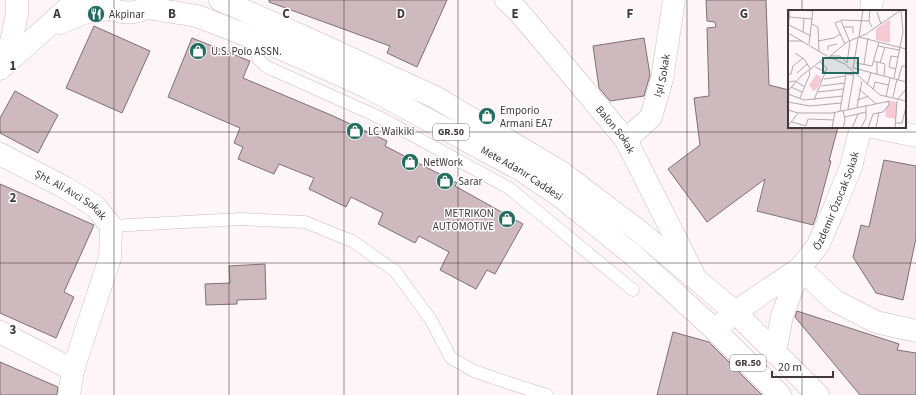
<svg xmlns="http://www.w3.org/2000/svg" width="916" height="395" viewBox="0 0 916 395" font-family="'Source Sans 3',sans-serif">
	<rect width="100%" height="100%" fill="#fef5f8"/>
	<path fill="#ceb9be" stroke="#816f73" d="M269,0H447L417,67L387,53L390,46L269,2Z
		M706,0H766L769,85L789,90V127H838L829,161H831L816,217L813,225L757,211L765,179L707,222L668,169L700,145L694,98L709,96L707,28L716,27L715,22L707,21Z
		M94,26L150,51L122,113L66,88Z
		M192,38L250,61L243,78L331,115L387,141L385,146L457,183L455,186L523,224L495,274L487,270L476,289L440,270L449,252L419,236L415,243L378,224L383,213L351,197L346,207L309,189L314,178L279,164L274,174L238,159L243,147L234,143L240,128L168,97Z
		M644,38L650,75L644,96L610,101L599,88L593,46Z
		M15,91L58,115L38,153L0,133V118Z
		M884,160L916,166V238L903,300L876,293L853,257L861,225L869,227Z
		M0,184L94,225L64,292L74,297L56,338L0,313Z
		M265,264L266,299L237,300V304L206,305L205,284L230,283L229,266Z
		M797,311L899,344L897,350L916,353V395H860L795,317Z
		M673,332L709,342L762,395H657Z
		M0,362L58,387L57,395H0Z"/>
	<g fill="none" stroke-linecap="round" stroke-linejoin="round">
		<defs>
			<path id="service" d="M251,37L259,60L267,67L381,118L509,188L633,290
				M111,226L240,219L305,222L352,241L395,271L431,320L451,358L474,371L515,385L547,395"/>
			<g id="minor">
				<path id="s1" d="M506,0L518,11L556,56L626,140L696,279"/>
				<path d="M871,11L872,0"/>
				<path d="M873,127L916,136"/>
				<path id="s2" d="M626,140L651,117L662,79L674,0"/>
				<path id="s3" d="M0,154L64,187L95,206L111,226L110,258L73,370L69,395"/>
				<path d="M800,268L835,301L876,322L916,331"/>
				<path d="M715,330L735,312L800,268"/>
				<path d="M0,332L73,370"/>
				<path id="s4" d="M775,353L782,316L800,268L818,245L833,211L851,167L861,127"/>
			</g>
			<path id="tertiary" d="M60,23L86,12L110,9
				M0,69L77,0"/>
			<g id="primary">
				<path d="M99,0C111,13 131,16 146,8C150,6 153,3 156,0"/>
				<path d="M220,0L300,35L435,97L561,172L639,231L735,312L818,395"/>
				<path id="s5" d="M147,8L197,16L284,50L369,88L521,170L561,197L632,254L715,330L780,395"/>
				<path d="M0,64L11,42L17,14V0"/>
			</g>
		</defs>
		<use href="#service" stroke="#d0bbc1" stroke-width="13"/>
		<use href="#minor" stroke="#d0bbc1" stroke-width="23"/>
		<use href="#tertiary" stroke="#d0bbc1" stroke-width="23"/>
		<use href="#primary" stroke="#d0bbc1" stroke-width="23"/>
		<use href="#service" stroke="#fff" stroke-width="12"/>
		<use href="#minor" stroke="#fff" stroke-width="22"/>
		<use href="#tertiary" stroke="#fff" stroke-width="22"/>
		<use href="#primary" stroke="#fff" stroke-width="22"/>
	</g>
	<path fill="none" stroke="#41383a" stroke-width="1" stroke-opacity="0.55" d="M114,0V395M229,0V395M344,0V395M458,0V395M572,0V395M687,0V395M802,0V11M802,127V395M0,132H916M0,263H916"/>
	<defs>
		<symbol id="restaurant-disc" viewBox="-11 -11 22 22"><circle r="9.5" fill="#246b60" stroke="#fff"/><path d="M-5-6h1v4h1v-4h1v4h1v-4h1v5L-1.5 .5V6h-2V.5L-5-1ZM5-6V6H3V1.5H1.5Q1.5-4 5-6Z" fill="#fff"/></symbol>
		<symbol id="shop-disc" viewBox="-11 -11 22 22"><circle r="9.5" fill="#246b60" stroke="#fff"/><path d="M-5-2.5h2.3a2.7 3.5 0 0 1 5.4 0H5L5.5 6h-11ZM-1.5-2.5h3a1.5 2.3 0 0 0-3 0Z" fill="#fff"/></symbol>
	</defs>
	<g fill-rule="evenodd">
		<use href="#restaurant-disc" x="86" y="4" width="20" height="20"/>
		<use href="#shop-disc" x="188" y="41" width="20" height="20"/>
		<use href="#shop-disc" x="477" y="106" width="20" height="20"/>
		<use href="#shop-disc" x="345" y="121" width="20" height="20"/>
		<use href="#shop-disc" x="400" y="152" width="20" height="20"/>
		<use href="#shop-disc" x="435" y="171" width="20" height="20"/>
		<use href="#shop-disc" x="497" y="209" width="20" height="20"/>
	</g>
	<g text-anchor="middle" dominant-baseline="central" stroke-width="3" stroke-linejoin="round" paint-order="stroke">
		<g fill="#fff" stroke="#7a7475" stroke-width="1">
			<rect x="433" y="124" width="36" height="16" rx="3"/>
			<rect x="730" y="355" width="36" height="16" rx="3"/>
		</g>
		<g font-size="10" font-weight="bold" fill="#41383a">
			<text x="451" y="132">GR.50</text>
			<text x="748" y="363">GR.50</text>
		</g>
		<g font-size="11" fill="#41383a" stroke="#fff" text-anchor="start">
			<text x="109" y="14">Akpinar</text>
			<text x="211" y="51">U.S. Polo ASSN.</text>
			<text x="500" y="110">Emporio<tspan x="500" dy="13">Armani EA7</tspan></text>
			<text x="368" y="131">LC Waikiki</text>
			<text x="423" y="162">NetWork</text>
			<text x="458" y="181">Sarar</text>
			<text x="494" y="213" text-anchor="end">METRIKON<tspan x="494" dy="13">AUTOMOTIVE</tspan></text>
		</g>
		<g font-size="11" fill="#41383a" stroke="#fff">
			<text stroke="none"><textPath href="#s2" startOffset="77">Işıl Sokak</textPath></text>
			<text stroke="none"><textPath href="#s1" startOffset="170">Balon Sokak</textPath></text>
			<text stroke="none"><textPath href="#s5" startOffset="412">Mete Adanır Caddesi</textPath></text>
			<text stroke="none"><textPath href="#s3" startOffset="82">Şht. Ali Avci Sokak</textPath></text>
			<text stroke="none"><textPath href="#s4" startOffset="166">Özdemir Özocak Sokak</textPath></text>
		</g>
	</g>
	<g transform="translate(788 10)">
		<rect width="118" height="118" fill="#fef5f8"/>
		<path d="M102,9V33L88,30V19ZM29,64L34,69L29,79L25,81L21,75ZM102,91L109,92L108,109L98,107L97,100Z" fill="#f6cad5"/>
		<path fill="none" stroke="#b2a9ac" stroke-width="1" d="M11,0L25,1M75,0L71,27L118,39M82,0L81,11L84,17M89,2L93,14M1,7L24,9M53,11L62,32L59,53M24,14L30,17L31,41M1,15L23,26M56,17H65V23M0,21L2,0M15,22L16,8M0,23L39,46M0,31H14M30,31L46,28L52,24M21,34L25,0M57,34L47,13L54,10L81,11M90,36L111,40M40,40V36L49,34M7,43L16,49L23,60M42,46H52L59,53M41,47L59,32L78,24L113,0M41,47L57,54L92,85L118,91M86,51L97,54L96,66M68,53L84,56L91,32M92,53L97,37M76,54L80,28M27,57L38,62M66,58L118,72M65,59L70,28M108,59L101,57L103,46L110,47M9,63L19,54M0,64H3L5,56L15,48M89,65V52M106,68L115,22L113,0M36,69L57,66M110,70L114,56H118M0,72L7,71L17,77M79,75L83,63M33,76L57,73M3,77L14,82M71,79L88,94M85,80L87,72L100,75M0,81L13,66L38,47M30,82L56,79M0,84L16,90L55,86M98,87L102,68M105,87L109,69M12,88L22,64L21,61M26,90L39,58L32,52M69,90L81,86M109,90L118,79M0,92L22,96L53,93M69,97L74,71M60,99L66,64M0,100L10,103H44L102,91M52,101L58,64L65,65M57,107L78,102M4,112L18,116L20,109L46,110M108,113H114L118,97M0,116L10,103M44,118L47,102M55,118L57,110L55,100M64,118L70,104M73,118L78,108V95M80,118L85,104L95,102L101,95L100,92M88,118L91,102M107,118L109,91"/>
		<path fill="#246b60" fill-opacity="0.15" stroke="#246b60" stroke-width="2" d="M35,48H70V63H35Z"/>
		<rect width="118" height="118" fill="none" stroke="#41383a" stroke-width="2"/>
	</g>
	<g font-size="13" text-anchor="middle" font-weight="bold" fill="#41383a" stroke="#fff" stroke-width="3" stroke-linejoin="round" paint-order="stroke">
		<text x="57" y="18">A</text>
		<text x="172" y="18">B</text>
		<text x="286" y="18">C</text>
		<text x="401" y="18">D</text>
		<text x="515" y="18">E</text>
		<text x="630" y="18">F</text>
		<text x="744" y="18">G</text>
		<text x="13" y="70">1</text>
		<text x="13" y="202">2</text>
		<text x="13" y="334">3</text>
	</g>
	<path d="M772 371v6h61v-6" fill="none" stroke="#41383a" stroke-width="2"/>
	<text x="778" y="371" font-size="12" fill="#41383a" stroke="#ffffff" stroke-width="3" paint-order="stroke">20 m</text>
</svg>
